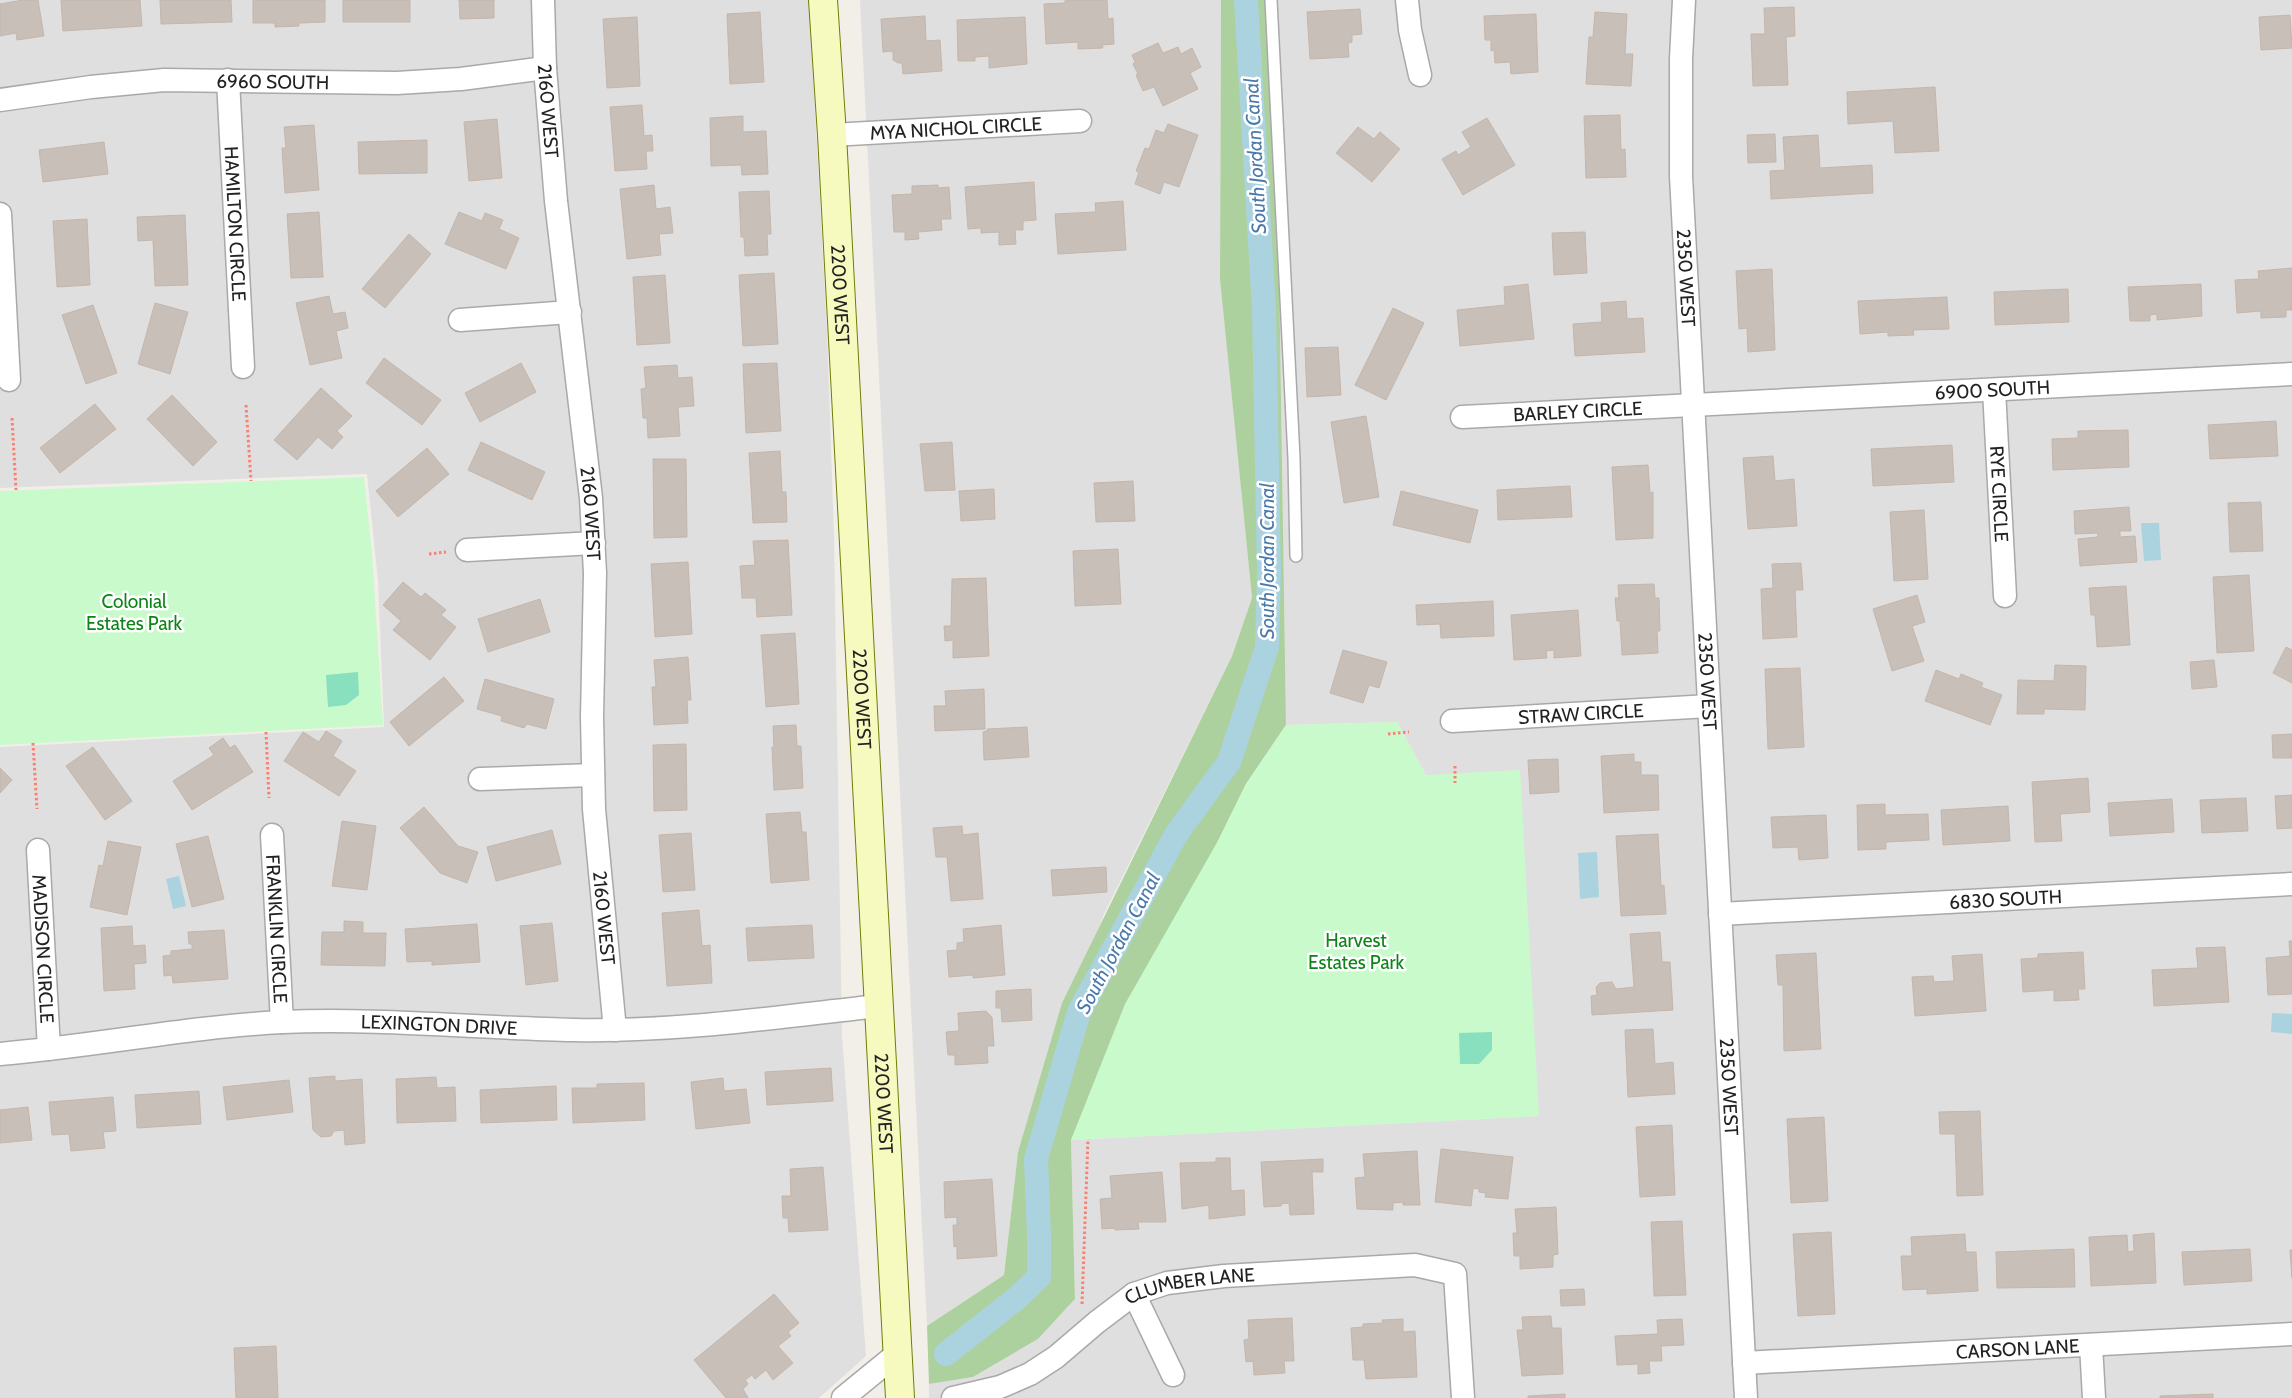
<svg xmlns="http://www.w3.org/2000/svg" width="2292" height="1398" viewBox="0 0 2292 1398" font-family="Cabin,sans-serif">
	<rect width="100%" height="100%" fill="#f2efe9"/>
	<path fill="#e0dfdf" d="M0,0H809L827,330L834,536L842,1036L866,1356L819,1398H0V747L384,727L378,581L367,474L0,488Z
		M860,0H1221L1220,276L1252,598L1232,656L1104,914L1018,1152L1004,1275L927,1326Z
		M1269,0H2292V1398H929V1384L973,1377L1038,1339L1075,1299L1071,1140L1539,1116L1426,775L1397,722L1286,725L1279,264Z"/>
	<path fill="#add19e" d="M1221,0H1269L1279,264L1286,725L1246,784L1071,1140L1075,1299L1038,1339L973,1377L929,1384L927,1326L1004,1275L1018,1152L1062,1003L1232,656L1252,598L1220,279Z"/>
	<path fill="#c8facc" d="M364,477L372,554L383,725L0,745V491Z
		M1397,722L1426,775L1520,770L1539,1116L1071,1140L1125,1004L1219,839L1246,784L1286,725Z"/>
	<path fill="#88e0be" d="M358,672L359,695L346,705L328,707L326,675Z
		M1492,1032V1050L1479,1064H1460L1459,1033Z"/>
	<path fill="#aad3df" d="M2141,523H2159L2161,560L2144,561Z
		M1597,852L1599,897L1580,899L1578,853Z
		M179,876L186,906L173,909L166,879Z
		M2272,1013L2292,1014V1034L2271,1032Z"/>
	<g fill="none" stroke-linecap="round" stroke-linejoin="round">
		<path stroke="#aad3df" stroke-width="24" d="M946,1354L1017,1298L1039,1277V1234L1036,1159L1079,1012L1177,833L1229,762L1267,647L1269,574L1264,310L1246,0"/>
	</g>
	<path fill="#c7bfb8" stroke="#c4b6ab" d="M23,0H38L44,36L17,40L16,33L0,36V4Z
		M61,0H140L142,26L63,31Z
		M160,0H231L232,22L161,24Z
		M253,0H325V22L299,23V26L275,27V23H253Z
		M343,0H410V22H343Z
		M459,0H494V18L460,19Z
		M1065,0H1107L1108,19L1113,18L1114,44L1102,45L1103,48L1078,49V42L1046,44L1044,4L1065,3Z
		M1794,7L1795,36L1786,37L1788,85L1753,86L1751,34H1765L1764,8Z
		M1360,9L1362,34L1352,35V42L1348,43L1349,57L1310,59L1307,12Z
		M760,12L764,82L730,84L727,14Z
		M1595,12L1627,14L1625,54H1633L1631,86L1586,84L1589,37H1593Z
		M1536,14L1538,72L1511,74L1510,62L1495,63L1494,50L1491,51V40H1485L1484,16Z
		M2290,15L2292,48L2261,50L2259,17Z
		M925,16L926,41L940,40L942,71L903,74L902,63H898L893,60V51L883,52L881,19Z
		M637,17L640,86L607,88L603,19Z
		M1025,17L1027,64L989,68V56L975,57V61H958L957,20Z
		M1158,43L1163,53L1178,47L1181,54L1192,48L1201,67L1190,73L1198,89L1163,106L1154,87L1143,91L1136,75L1138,74L1133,64L1135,62L1132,55Z
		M1935,87L1939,151L1895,153L1893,121L1848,124L1847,92Z
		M642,105L644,136L652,135L653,151H646L647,169L615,171L610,107Z
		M1620,115L1621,150L1625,149L1626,177L1586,178L1584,116Z
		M743,116V132L766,131L768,174L742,175L741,165L711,166L710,118Z
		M1487,118L1515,165L1463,195L1442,159L1456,151L1458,155L1471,147L1462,132Z
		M497,119L502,178L469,181L464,122Z
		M1168,124L1198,135L1179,187L1164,182L1160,194L1135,184L1139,172L1136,171L1145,148L1149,149L1156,130L1164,133Z
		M314,125L319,190L285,193L282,148H286L284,127Z
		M1358,127L1374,139L1380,132L1400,149L1372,182L1336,153Z
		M1775,134L1776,162L1748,163L1747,135Z
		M1818,135L1820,168L1872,165L1873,193L1771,199L1770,171L1785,170L1783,137Z
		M427,140V173L359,174L358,142Z
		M104,142L108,174L43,182L39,150Z
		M1034,182L1036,220L1023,221V230H1015L1016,244L999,245V232L981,233V228L968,229L965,187Z
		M654,185L656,209L670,207L673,233L659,234L661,255L627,259L620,189Z
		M938,185V188L949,187L951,219H941L942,230L918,232L919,239L905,240V232H894L892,195L912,194V186Z
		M769,191L771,234H767L768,255L745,256L744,237H741L739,192Z
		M1123,201L1126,250L1058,254L1055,214L1096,212L1095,203Z
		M319,212L323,277L291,278L287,214Z
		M459,212L482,221L485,213L503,220L499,229L519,238L506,269L445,244Z
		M185,215L188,285L155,286L153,240L138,241L137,217Z
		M87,219L90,285L57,287L53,221Z
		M1585,232L1587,273L1554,275L1552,233Z
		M409,234L431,254L385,308L362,289Z
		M2292,268V310H2286V317L2261,318V311L2237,313L2235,280L2259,279L2258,271Z
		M1772,269L1775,350L1748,352L1747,328L1739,329L1736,271Z
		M774,273L778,344L743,346L739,275Z
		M665,275L670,343L637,345L633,277Z
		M1528,284L1534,339L1460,346L1457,310L1505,305L1504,287Z
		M2201,284L2202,316L2157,320V314L2150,315V321H2130L2128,287Z
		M2068,289L2069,322L1995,325L1994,292Z
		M329,296L333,314L345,312L348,328L336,331L342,358L310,365L296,303Z
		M1947,297L1949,329L1913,330L1914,335L1888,336V332L1860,334L1858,301Z
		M1626,301L1627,319L1643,318L1645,352L1575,356L1573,324L1602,322L1601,303Z
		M155,303L188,312L170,374L138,364Z
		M93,305L117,373L86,384L62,315Z
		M1393,308L1424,323L1386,400L1355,385Z
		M1338,347L1341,395L1307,397L1305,348Z
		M384,358L441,400L422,425L366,383Z
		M521,363L536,392L480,422L465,393Z
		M777,363L781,431L746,433L743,364Z
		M677,365L678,378L692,377L694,406L678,407L680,436L648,438L647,418H643L641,389L646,388L644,367Z
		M321,388L352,416L337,431L343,437L332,449L318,437L297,460L274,440Z
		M172,395L217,442L193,466L147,419Z
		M95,404L116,429L60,473L40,448Z
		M1366,416L1379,497L1344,503L1331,422Z
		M2276,421L2278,456L2210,459L2208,425Z
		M2128,430L2129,467L2053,470L2052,439L2078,438V431Z
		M481,442L545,472L532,500L468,470Z
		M952,442L955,490L925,491L920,444Z
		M1952,445L1954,482L1873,486L1871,449Z
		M427,448L449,474L398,517L376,491Z
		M780,451L782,492H786L787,522L753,523L749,453Z
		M1773,456L1775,481L1794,479L1797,526L1748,529L1743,458Z
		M653,459H686L687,537L654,538Z
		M1648,465L1650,493L1653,492V538L1616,540L1612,467Z
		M1133,481L1135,521L1096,522L1094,483Z
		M1570,486L1572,517L1498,520L1497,490Z
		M994,489L995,519L961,521L959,491Z
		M1401,491L1478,510L1470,543L1393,525Z
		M2261,502L2263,551L2230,552L2228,503Z
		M2129,507L2131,531H2120V537L2135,536L2137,562L2080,566L2078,539L2098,537V533L2075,534L2074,511Z
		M1924,510L1928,579L1894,581L1890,512Z
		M788,540L792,615L757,617L756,598H742L740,566L755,565L753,541Z
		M1118,549L1121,604L1075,606L1073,551Z
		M688,562L692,634L655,637L651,564Z
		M1801,563L1803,590H1795L1797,637L1763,639L1761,589L1773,588L1772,564Z
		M2249,575L2254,651L2217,653L2213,577Z
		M986,578L989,656L953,658V640L945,641L944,626H951L952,579Z
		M403,582L421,597L425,593L446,610L441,615L456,627L430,660L393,630L401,621L383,605Z
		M1654,584L1655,598H1659L1660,631H1657L1658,653L1622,655L1620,621H1617L1615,598H1619L1618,585Z
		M2126,586L2130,645L2097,647L2095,615H2091L2089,588Z
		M1917,595L1925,622L1912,626L1924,661L1892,671L1873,609Z
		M540,599L550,632L488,652L478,619Z
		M1493,601L1494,636L1441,638L1440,624L1417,625L1416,605Z
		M1578,610L1581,656L1554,658V650L1546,651L1547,658L1514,660L1511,615Z
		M795,633L799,704L766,707L761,635Z
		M2286,647L2292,650V683L2273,673Z
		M1343,650L1387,662L1379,688L1369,685L1363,703L1330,693Z
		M688,657L691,700H687L688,723L654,725L652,687H656L654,660Z
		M2214,660L2217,687L2192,689L2190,662Z
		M2055,665L2086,666L2085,710L2044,709V714H2017L2018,680L2054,681Z
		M1800,668L1804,747L1768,749L1765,669Z
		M1936,670L1959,679L1961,674L1983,683L1981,687L2002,695L1990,725L1925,701Z
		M444,677L464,701L409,746L390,722Z
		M485,679L554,699L546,729L527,724L524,728L501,721L502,716L477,709Z
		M984,689L985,729L935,731L934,706H946L945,691Z
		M796,725L797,746H801L803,788L774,790L772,747H774L773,726Z
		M1027,727L1029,757L984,760L983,732L987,731V729Z
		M326,731L342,741L333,756L356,771L339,796L284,761L303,732L319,742Z
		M2292,734V758H2273L2272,735Z
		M223,738L230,748L235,745L253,772L192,810L173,781L214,755L209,748Z
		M686,744L687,810L654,811L653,745Z
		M93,747L132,801L105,820L66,766Z
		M1634,754V762H1641V775H1658L1659,810L1604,813L1601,756Z
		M1558,759L1559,792L1530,794L1528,760Z
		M0,768L12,780L0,793Z
		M2088,778L2090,812L2060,814L2062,841L2035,842L2032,782Z
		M2292,795V828L2277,829L2275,796Z
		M2246,798L2248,831L2202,833L2200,800Z
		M2172,799L2174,832L2110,836L2108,803Z
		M1885,804V815L1928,814L1929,840L1886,842V849L1858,850L1857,805Z
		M2008,806L2010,841L1943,845L1941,810Z
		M424,807L458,846L478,852L467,883L440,873L400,828Z
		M800,812L802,832H806L809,880L771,883L766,814Z
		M1826,815L1828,858L1799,860L1798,847L1773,848L1771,817Z
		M342,821L376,826L367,890L332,886Z
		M962,826L963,835L978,833L983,899L951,901L947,857H936L933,828Z
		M552,830L561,864L496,881L487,847Z
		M691,833L695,890L663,892L659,835Z
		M1658,834L1661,886L1664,885L1666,914L1621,916L1616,836Z
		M208,836L224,899L192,907L176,844Z
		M108,841L141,847L127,915L90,907L99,865L103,866Z
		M1106,867L1107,892L1053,896L1051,870Z
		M699,910L702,946L710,945L712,983L667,986L662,913Z
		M344,921L363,922V933H386L385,966L321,965L322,932H344Z
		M552,923L558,981L526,985L520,926Z
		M477,924L480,962L432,965V961L407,962L405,929Z
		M812,925L814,958L748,961L746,928Z
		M1001,925L1005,975L973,978V975L949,977L947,951L957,950V943L964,942L963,929Z
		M132,926L133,946L145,945L146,963L134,964L135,989L104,991L101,928Z
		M224,930L228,979L173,983L172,975L164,976L163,956L171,955V951L192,949V944H189L188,932Z
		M1660,932L1662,962H1670L1673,1010L1592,1015L1591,996L1597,995L1596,987L1600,983L1612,982L1616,989L1634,987L1630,934Z
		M2289,941H2292V994L2268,995L2266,958L2290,956Z
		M2225,947L2229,1002L2154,1006L2152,970L2198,968L2196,948Z
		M2083,952L2085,989H2078L2079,1000L2054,1001V990L2023,992L2021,959L2038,958V954Z
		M1816,953L1821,1049L1784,1051L1783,985H1778L1776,955Z
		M1982,954L1986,1011L1915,1016L1912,977L1933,976L1934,982L1954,981L1952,956Z
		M1031,989L1032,1020L1002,1022L1001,1008H996V991Z
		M986,1011L992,1017L994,1046H987L988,1063L955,1065V1055H948L946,1032L959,1031L958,1013Z
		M1653,1029L1655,1064L1673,1062L1675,1094L1628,1097L1625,1030Z
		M831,1068L833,1101L767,1105L765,1072Z
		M335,1076V1081L362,1079L365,1143L345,1145L344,1130L334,1131L331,1136L321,1137L313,1130L309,1078Z
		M436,1077L437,1088L455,1087L456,1121L397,1123L396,1079Z
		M723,1078L724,1091L746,1089L750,1123L696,1129L691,1082Z
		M289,1080L293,1112L227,1120L223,1087Z
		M644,1083L645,1120L573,1123L572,1088H597V1084Z
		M556,1086L557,1120L481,1123L480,1090Z
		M199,1091L201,1124L137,1128L135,1095Z
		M113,1097L116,1131L103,1132L105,1148L71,1151L69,1134L52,1135L49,1102Z
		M28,1107L32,1140L0,1143V1110Z
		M1980,1111L1983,1195L1957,1196L1955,1134H1940L1939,1112Z
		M1824,1117L1828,1201L1791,1203L1787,1119Z
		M1672,1125L1675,1195L1640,1197L1636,1127Z
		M1441,1149L1513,1157L1508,1199L1485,1197L1486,1193L1479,1192V1189L1473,1188L1471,1206L1435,1202Z
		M1417,1151L1420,1205H1403V1202L1393,1203V1210L1357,1209L1355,1178L1365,1177L1363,1154Z
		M1216,1158H1230L1231,1191L1244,1190L1245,1215L1209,1219V1205L1182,1209L1180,1163L1216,1162Z
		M1323,1159V1172H1312L1314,1214L1290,1215L1289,1203L1281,1204V1206L1264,1207L1261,1162Z
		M823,1167L828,1230L789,1232L788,1218H783L782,1196H791L790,1169Z
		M1162,1172L1166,1222H1138L1139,1229L1115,1230L1114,1228L1102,1229L1100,1199L1112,1198L1110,1176Z
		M992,1179L997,1256L957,1259V1246L954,1247L953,1225H957V1217L945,1218L944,1182Z
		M1556,1207L1558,1254L1553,1255V1267L1520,1269V1256H1514L1513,1233H1517L1515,1209Z
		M1682,1221L1686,1295L1654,1296L1651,1222Z
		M1831,1232L1835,1314L1798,1316L1793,1234Z
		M2154,1233L2156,1283L2091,1286L2089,1237L2127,1235L2128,1252L2134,1251L2133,1235Z
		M1965,1234L1966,1252H1976L1978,1291L1927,1294V1289L1903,1290L1901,1256H1912L1911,1237Z
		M2074,1249L2075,1287L1997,1288L1996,1252Z
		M2250,1249L2252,1281L2184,1285L2182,1252Z
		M2290,1250H2292V1278Z
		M1584,1289L1585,1305L1561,1306L1560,1290Z
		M774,1294L799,1323L788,1332L791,1336L778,1346L793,1363L773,1380L766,1370L755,1379L752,1375L745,1380L748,1384L743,1389L748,1398H726L694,1360Z
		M1551,1316L1552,1328H1561L1563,1374L1522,1376L1517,1330H1523L1522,1317Z
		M1292,1318L1294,1361H1284L1285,1373L1254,1375L1253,1361L1246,1362L1244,1340L1249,1339L1248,1320Z
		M1403,1319V1332L1415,1331L1417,1377L1366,1379L1364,1360H1353L1351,1328L1363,1327V1324L1383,1323L1382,1320Z
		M1682,1319L1684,1345L1661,1346L1662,1361H1649L1650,1373L1638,1374V1364L1617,1365L1615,1336L1658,1334L1657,1320Z
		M276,1346L278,1398H236L234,1348Z
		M1565,1394V1398H1528V1396Z
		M2213,1394V1398H2160V1396Z"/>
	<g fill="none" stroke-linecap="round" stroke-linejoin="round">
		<defs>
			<path id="lane" d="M1271,0L1294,458L1296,556"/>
			<g id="street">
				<path id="s1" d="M543,0L545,68L556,201L591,498L595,573L592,717L594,809L615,1030"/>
				<path d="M1407,0L1410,30L1420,75"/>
				<path id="s2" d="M1684,0L1681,59V176L1746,1398"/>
				<path id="s3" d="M228,80L243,367"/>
				<path id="s4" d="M0,100L91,87L164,80L397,83L461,79L545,68"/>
				<path id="s5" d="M832,135L1080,121"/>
				<path d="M0,214L9,380"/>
				<path d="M460,320L570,312"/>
				<path id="s6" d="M1994,390L2005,596"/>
				<path id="s7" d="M1462,417L2292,374"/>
				<path d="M467,550L594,543"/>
				<path id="s8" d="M1452,721L1709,706"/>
				<path d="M480,779L593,775"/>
				<path id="s9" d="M272,835L282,1022"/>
				<path id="s10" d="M38,850L49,1049"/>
				<path id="s11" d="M1720,914L2292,884"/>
				<path id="s12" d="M0,1054C94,1046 187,1027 282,1022C379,1018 477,1028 574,1030C676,1032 778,1017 879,1006"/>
				<path d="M1134,1294L1173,1375"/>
				<path d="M2091,1345L2094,1398"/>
				<path id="s13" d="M1744,1363L2292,1334"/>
				<path d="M843,1398L898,1353"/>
				<path id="s14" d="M953,1398L1000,1387L1030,1374L1056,1357L1097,1322L1134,1294L1167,1283L1224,1276L1415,1265L1455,1274L1463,1398"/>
			</g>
			<g id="secondary">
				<path id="s15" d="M823,0L832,135L900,1398"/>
			</g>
		</defs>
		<use href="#lane" stroke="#a9a9a9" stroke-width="14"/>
		<use href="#street" stroke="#a9a9a9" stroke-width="25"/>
		<use href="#secondary" stroke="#707d05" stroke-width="30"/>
		<path stroke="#fa8072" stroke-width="3" stroke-dasharray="2.5 2.5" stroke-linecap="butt" d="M246,405L251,481
			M12,418L16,490
			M429,554L446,552
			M266,732L269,798
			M1388,734L1409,732
			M33,743L37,809
			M1455,766V783
			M1082,1304L1088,1139"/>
		<use href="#lane" stroke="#fff" stroke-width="11"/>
		<use href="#street" stroke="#fff" stroke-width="22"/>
		<use href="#secondary" stroke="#f7fabf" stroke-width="28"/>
	</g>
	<g text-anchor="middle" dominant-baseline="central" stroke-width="5" stroke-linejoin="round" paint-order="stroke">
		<g font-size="19" fill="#222" stroke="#fff">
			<text stroke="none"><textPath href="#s4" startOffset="274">6960 SOUTH</textPath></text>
			<text stroke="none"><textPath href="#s1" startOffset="111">2160 WEST</textPath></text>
			<text stroke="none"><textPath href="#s5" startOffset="124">MYA NICHOL CIRCLE</textPath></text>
			<text stroke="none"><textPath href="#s3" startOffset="144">HAMILTON CIRCLE</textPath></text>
			<text stroke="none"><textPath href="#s2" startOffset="278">2350 WEST</textPath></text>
			<text stroke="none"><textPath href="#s15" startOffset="295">2200 WEST</textPath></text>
			<text stroke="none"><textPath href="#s7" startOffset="531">6900 SOUTH</textPath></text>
			<text stroke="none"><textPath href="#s7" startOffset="116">BARLEY CIRCLE</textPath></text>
			<text stroke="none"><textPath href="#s6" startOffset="104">RYE CIRCLE</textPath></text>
			<text stroke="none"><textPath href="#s1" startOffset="516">2160 WEST</textPath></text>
			<text stroke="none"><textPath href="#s2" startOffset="682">2350 WEST</textPath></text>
			<text stroke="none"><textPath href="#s15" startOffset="700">2200 WEST</textPath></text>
			<text stroke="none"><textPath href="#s8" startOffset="129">STRAW CIRCLE</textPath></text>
			<text stroke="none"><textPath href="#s11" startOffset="286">6830 SOUTH</textPath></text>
			<text stroke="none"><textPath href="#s1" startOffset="921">2160 WEST</textPath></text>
			<text stroke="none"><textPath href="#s9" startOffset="94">FRANKLIN CIRCLE</textPath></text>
			<text stroke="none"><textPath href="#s10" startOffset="99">MADISON CIRCLE</textPath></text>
			<text stroke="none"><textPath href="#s12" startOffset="441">LEXINGTON DRIVE</textPath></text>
			<text stroke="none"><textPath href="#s2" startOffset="1088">2350 WEST</textPath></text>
			<text stroke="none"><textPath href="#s15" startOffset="1105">2200 WEST</textPath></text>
			<text stroke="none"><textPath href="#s14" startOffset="269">CLUMBER LANE</textPath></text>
			<text stroke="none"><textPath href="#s13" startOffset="274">CARSON LANE</textPath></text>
		</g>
		<g font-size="19" fill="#0c8416" stroke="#fff">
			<text x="134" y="601">Colonial<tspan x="134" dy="22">Estates Park</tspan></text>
			<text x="1356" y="940">Harvest<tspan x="1356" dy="22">Estates Park</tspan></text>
		</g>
		<g font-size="20" font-style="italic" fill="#4a7aab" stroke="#fff">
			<text transform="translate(1255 156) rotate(-93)">South Jordan Canal</text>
			<text transform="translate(1267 561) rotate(-90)">South Jordan Canal</text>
			<text transform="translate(1118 943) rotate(-62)">South Jordan Canal</text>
		</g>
	</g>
</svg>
